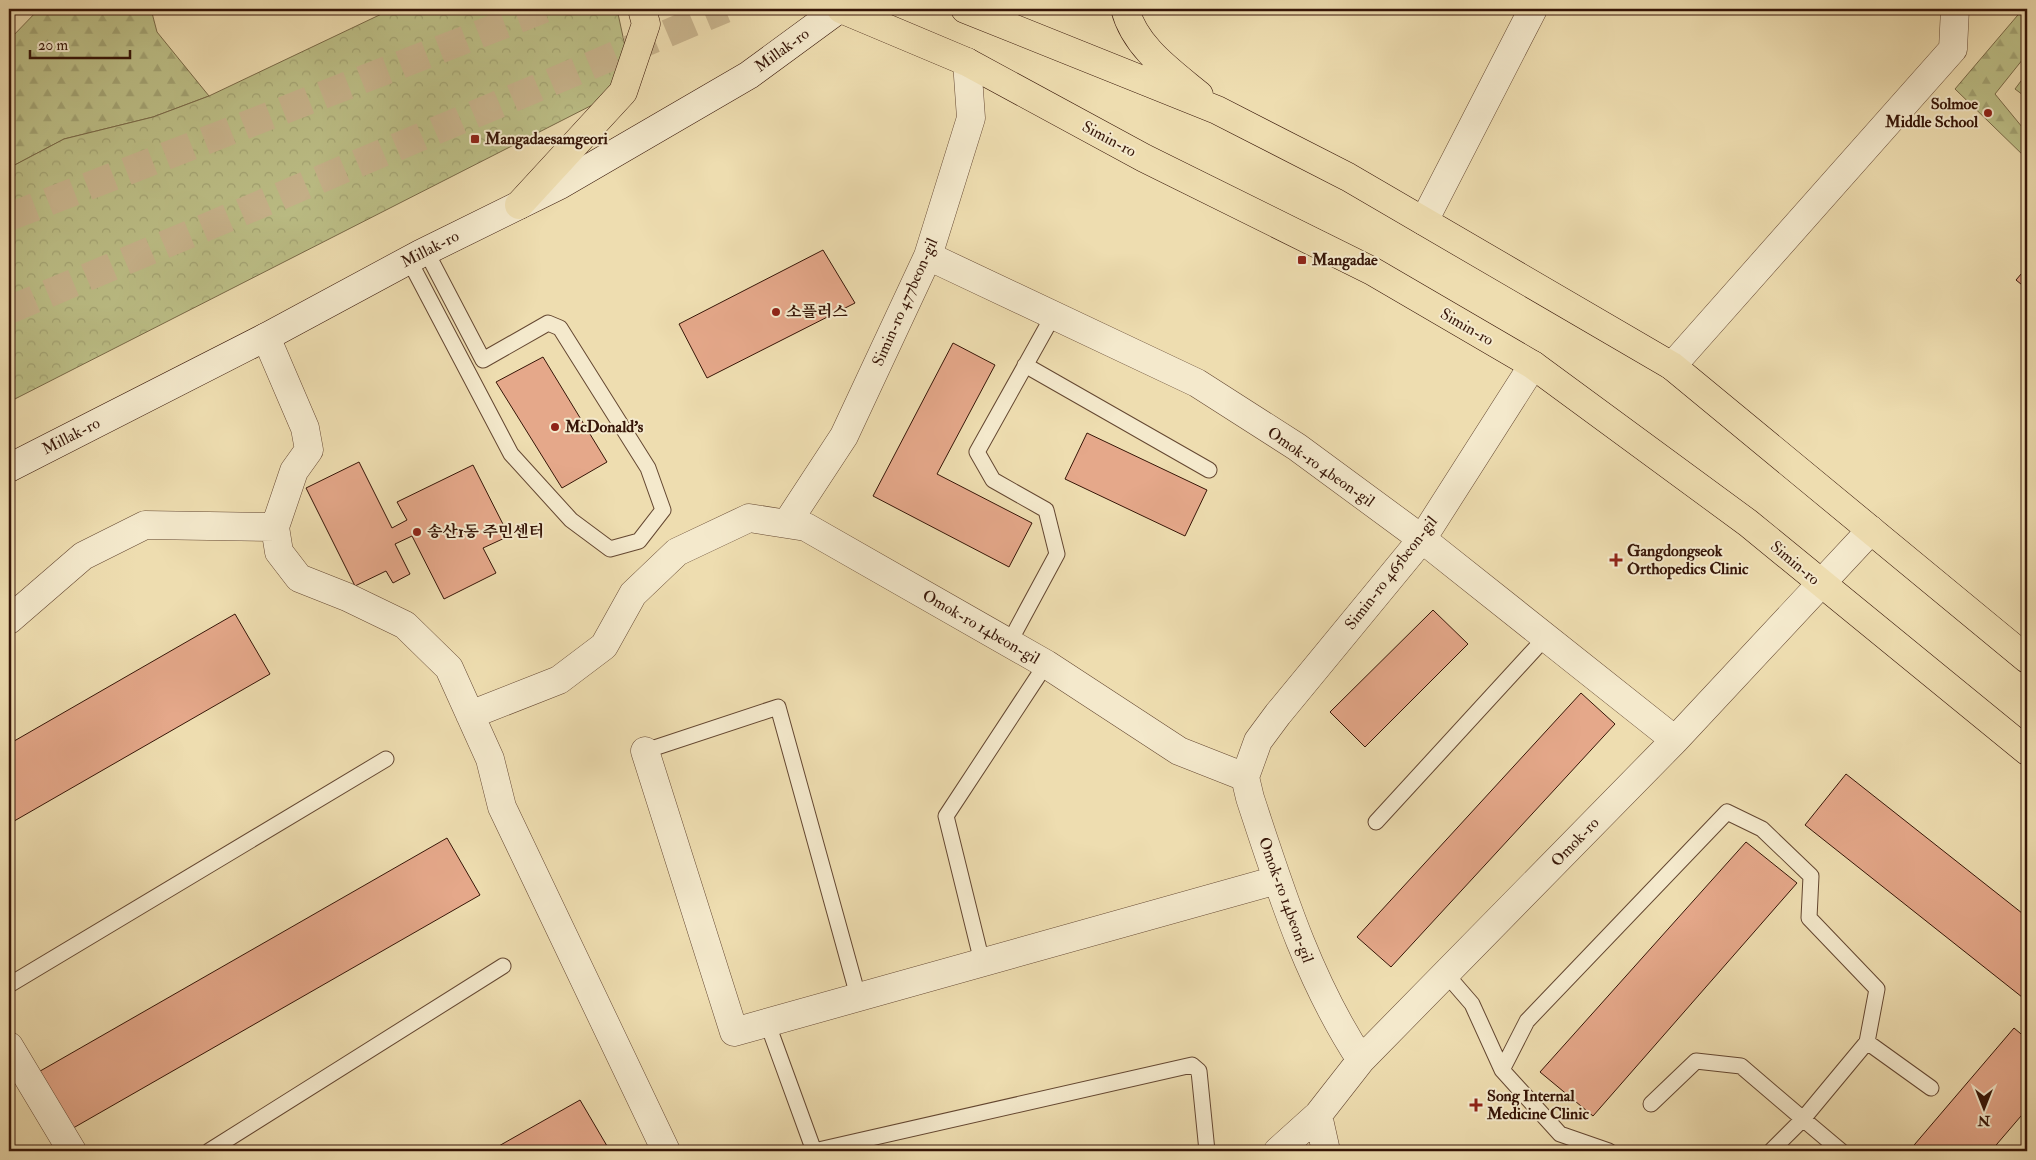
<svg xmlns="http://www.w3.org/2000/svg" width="2036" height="1160" viewBox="0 0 2036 1160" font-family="'IM FELL Double Pica','Noto Serif KR',serif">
	<defs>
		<pattern id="forest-firs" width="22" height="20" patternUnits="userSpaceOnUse" patternTransform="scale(1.25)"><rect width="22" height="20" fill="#bdc088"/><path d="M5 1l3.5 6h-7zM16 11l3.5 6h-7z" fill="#a3a474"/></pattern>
		<pattern id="park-crowns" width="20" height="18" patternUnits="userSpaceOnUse" patternTransform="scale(1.25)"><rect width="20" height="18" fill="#bdc088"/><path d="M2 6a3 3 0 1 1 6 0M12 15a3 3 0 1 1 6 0" fill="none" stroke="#a3a474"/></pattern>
	</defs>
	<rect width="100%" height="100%" fill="#eeddb0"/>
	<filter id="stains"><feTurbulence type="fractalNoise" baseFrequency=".004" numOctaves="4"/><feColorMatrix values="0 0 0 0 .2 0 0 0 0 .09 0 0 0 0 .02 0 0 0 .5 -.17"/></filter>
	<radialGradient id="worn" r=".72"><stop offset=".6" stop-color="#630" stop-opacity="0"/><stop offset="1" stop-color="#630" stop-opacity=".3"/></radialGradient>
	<path fill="url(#forest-firs)" stroke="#7a6a48" d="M39,9H151L157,32L209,96L153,117L64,139L9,168V40Z
		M2023,9H2027V54L1995,94L2027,133V159L1955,89Z"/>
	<path fill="url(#park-crowns)" stroke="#7a6a48" d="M392,9H617L628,60L608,97L9,402V168L64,139L153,117L209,96Z"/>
	<path fill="#bdc088" stroke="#7a6a48" d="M2027,73V98L2015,89Z"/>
	<path fill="#e5a88a" stroke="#361507" d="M823,250L855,303L707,378L679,324Z
		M2027,267V289L2016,280Z
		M953,343L995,365L937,474L1032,523L1009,567L873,496Z
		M543,357L607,462L562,488L496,382Z
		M1087,433L1207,490L1185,536L1065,479Z
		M359,462L392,528L407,520L397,502L473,465L509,536L483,548L496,573L444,599L412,536L395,544L410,574L393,583L386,571L355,586L306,488Z
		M1433,610L1468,644L1365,747L1330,712Z
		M235,614L270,674L9,824V744Z
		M1581,693L1615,724L1391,967L1357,937Z
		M1846,774L2027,917V1001L1805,825Z
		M447,838L480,895L68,1131L35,1074Z
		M1746,842L1797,883L1593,1116L1540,1072Z
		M2014,1028L2027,1039V1109L1991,1151H1909Z
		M580,1100L610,1151H490Z"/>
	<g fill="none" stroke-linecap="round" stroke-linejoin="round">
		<path stroke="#c9b58e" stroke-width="28" stroke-dasharray="28 14" stroke-linecap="butt" d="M9,217L544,9
			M9,310L725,9"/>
		<defs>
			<path id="service" d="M409,260L511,454L571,520L610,549L639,541L663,510L648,468L560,328L548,323L483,360L426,251
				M1025,365L1209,470
				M1009,643L1057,554L1046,510L993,480L977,452L1054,314
				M645,751L778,707L858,996
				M1376,822L1545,638
				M982,962L946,816L1046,664
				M1446,974L1472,1004L1502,1070L1560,1134L1609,1151
				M9,985L386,759
				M767,1022L814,1151L1192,1065L1199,1071L1207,1151
				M1867,1042L1931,1088
				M1502,1070L1527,1021L1727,812L1762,829L1811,876L1809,918L1877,989L1867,1042L1803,1119L1741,1066L1696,1061L1651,1104
				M209,1151L503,966
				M1771,1151L1803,1119L1841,1151"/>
			<path id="minor" d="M1424,221L1533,9
				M928,256L1197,383L1297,447L1422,539L1675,740
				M266,337L305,428L309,450L294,471L275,527
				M1672,366L1953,49L1955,9
				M787,523L844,436L928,256L971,118L967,62
				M9,620L83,556L145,525L275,527L279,552L299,578L347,597L405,625L449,668L490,759L502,807L666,1151
				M470,715L559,680L604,646L633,594L677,552L749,518L806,527L1046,664L1179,751L1245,777L1250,798C1280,889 1308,980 1361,1060
				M645,751L734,1032L1277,880
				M1245,777L1258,741L1278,714L1422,539L1533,365
				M9,1046L72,1151
				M1318,1115L1326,1151
				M1278,1151L1318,1115L1361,1060L1675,740L1871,530"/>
			<path id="secondary" d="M9,468L266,337L420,254L560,185L749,75L839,9"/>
			<path id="primary" d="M841,9L967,62L1144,158L1372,271L1533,365L1748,523L2027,751
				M965,9L1217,110L1348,177L1672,366L2027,659
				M1125,9C1135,47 1170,71 1199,95
				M519,205L623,92L646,24L642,9"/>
		</defs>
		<use href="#service" stroke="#644731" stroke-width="17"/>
		<use href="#minor" stroke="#644731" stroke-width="29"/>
		<use href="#secondary" stroke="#361507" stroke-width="29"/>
		<use href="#primary" stroke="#361507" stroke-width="29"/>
		<use href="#service" stroke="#f4e9cc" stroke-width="15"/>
		<use href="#minor" stroke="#f4e9cc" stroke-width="28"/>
		<use href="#secondary" stroke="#f4e9cc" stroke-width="28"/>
		<use href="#primary" stroke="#eeddb0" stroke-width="28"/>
	</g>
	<g fill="#8f2418" stroke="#f4e9cc" stroke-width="2">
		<circle cx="1988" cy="113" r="5"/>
		<rect x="470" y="134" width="10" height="10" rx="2.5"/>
		<rect x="1297" y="255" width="10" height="10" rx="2.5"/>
		<circle cx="776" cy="312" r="5"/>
		<circle cx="555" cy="427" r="5"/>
		<circle cx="417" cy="532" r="5"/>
		<path d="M1613.5 552.5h5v5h5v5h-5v5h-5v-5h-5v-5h5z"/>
		<path d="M1473.5 1097.5h5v5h5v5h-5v5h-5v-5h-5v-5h5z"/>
	</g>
	<g text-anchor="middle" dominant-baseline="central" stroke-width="4" stroke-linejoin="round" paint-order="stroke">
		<g font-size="16" fill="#361507" stroke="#f4e9cc">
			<text transform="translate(782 50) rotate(-36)">Millak-ro</text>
			<text transform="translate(1109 139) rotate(28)">Simin-ro</text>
			<text transform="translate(430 249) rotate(-27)">Millak-ro</text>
			<text transform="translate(905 302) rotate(-66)">Simin-ro 477beon-gil</text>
			<text transform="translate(1467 327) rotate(30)">Simin-ro</text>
			<text transform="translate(71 436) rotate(-27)">Millak-ro</text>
			<text transform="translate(1321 467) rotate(35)">Omok-ro 4beon-gil</text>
			<text transform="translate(1795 563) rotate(40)">Simin-ro</text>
			<text transform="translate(1391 573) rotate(-52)">Simin-ro 465beon-gil</text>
			<text transform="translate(981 627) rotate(30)">Omok-ro 14beon-gil</text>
			<text transform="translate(1575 842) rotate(-46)">Omok-ro</text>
			<text transform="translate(1286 900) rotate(70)">Omok-ro 14beon-gil</text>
		</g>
		<g font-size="16" font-weight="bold" fill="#361507" stroke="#f4e9cc" text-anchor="start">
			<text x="1978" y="104" text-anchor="end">Solmoe<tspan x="1978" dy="18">Middle School</tspan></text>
			<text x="485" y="139">Mangadaesamgeori</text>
			<text x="1312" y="260">Mangadae</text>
			<text x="786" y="312">소플러스</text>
			<text x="565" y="427">McDonald's</text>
			<text x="427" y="532">송산1동 주민센터</text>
			<text x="1627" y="551">Gangdongseok<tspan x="1627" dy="18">Orthopedics Clinic</tspan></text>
			<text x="1487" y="1096">Song Internal<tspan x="1487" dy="18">Medicine Clinic</tspan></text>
		</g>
	</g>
	<rect width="2036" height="1160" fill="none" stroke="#eeddb0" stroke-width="30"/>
	<rect x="10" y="10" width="2016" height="1140" fill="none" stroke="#361507" stroke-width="2.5"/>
	<rect x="15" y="15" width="2006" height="1130" fill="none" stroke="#361507"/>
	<g transform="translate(1984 1108) rotate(180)" stroke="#f4e9cc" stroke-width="4" paint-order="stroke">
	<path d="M0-4L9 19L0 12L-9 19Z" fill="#361507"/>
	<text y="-8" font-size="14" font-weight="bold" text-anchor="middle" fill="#361507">N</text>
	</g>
	<path d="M30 50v8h100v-8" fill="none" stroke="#361507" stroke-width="2.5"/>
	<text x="38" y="50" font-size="15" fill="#361507" stroke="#f4e9cc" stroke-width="4" paint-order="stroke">20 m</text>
	<rect width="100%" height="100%" filter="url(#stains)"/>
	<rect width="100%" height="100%" fill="url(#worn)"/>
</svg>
